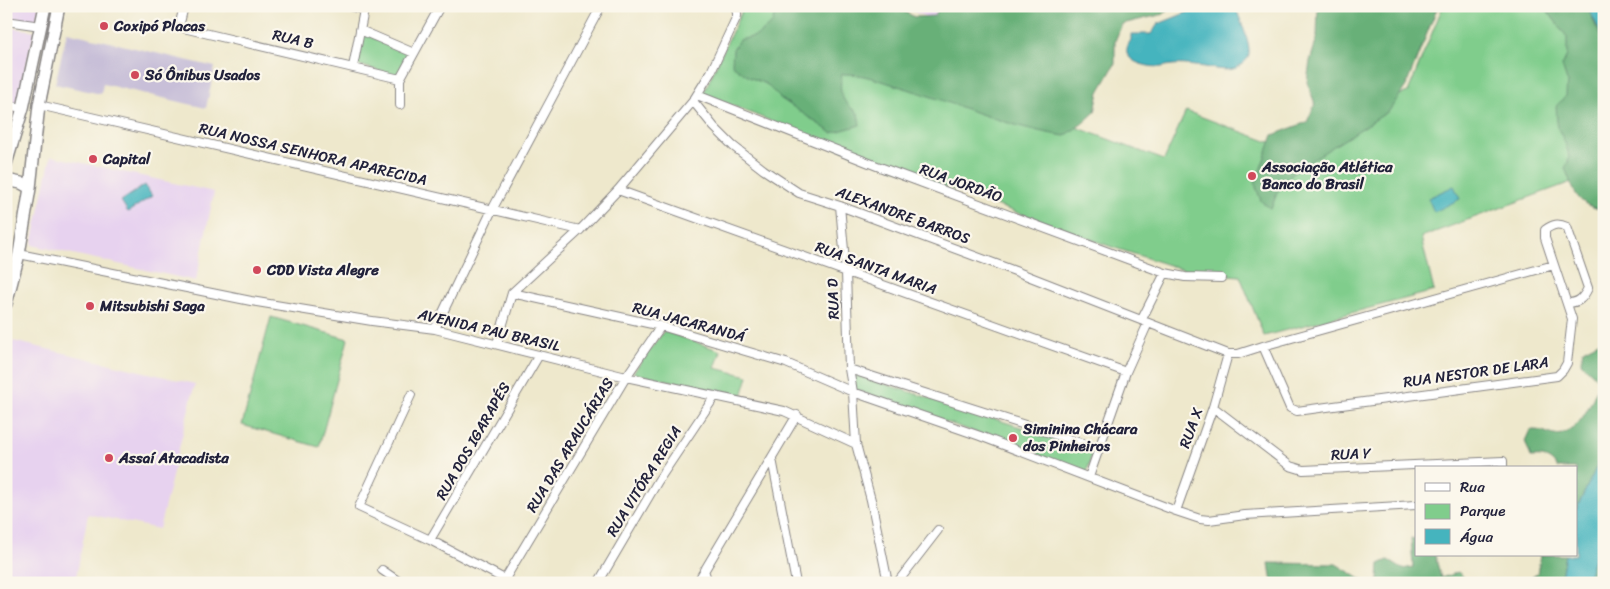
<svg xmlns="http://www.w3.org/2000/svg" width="1610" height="589" viewBox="0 0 1610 589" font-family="Sriracha,sans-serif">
	<rect width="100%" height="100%" fill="#fbf7ec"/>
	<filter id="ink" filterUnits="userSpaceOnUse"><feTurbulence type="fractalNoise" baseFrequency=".02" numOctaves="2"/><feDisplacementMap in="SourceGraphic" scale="10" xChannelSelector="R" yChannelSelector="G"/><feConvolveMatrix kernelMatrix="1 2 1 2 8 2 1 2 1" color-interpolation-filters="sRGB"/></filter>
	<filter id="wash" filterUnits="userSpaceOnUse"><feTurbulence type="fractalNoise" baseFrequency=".0096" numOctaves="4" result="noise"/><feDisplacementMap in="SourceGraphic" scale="20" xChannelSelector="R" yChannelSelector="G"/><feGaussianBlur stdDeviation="1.12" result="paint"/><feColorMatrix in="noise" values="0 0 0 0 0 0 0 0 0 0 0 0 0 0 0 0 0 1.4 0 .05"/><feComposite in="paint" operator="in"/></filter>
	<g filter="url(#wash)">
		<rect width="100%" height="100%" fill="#eee8cc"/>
		<path fill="#e7d2ef" d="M6,6H39L36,22L6,18Z
			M900,6H951L940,22Z
			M6,27L35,31L17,104L6,102Z
			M6,110L21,113L6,157Z
			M51,156L214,192L196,281L32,245Z
			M13,341L195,384L159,529L88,514L75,583H6V362Z"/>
		<path fill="#c8bfd8" d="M67,32L215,67L206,108L103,84L101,94L55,84Z"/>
		<path fill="#80cd8c" stroke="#517864" d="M744,6H752L1164,160L1186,111L1269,142L1408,92L1443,6H1587L1604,39V170L1421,237L1434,291L1264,336L1240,276L1191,272L1112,247L846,151L703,94Z
			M362,33L411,54L399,77L356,64Z
			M271,317L348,339L319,447L242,425Z
			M664,331L721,351L715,368L748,376L742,396L633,373Z
			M853,374L1093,450L1087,472L856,390Z"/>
		<path fill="#68b078" stroke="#45695a" d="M777,6H893L915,17L934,16L941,6H1171L1164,14L1122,24L1115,41V64L1099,92L1095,112L1083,123L1065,136C1009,128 955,103 901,87C881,81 862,73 842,74C838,94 842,102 858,113L860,125L832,133L780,98L766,84L749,77L732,65L733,49L739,40L756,36L772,24Z
			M1318,6H1438L1406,86L1389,111L1293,172L1277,193L1271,209L1261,201L1255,184L1273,135L1307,122L1315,104L1307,82L1310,61L1317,38Z
			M1544,6H1587L1604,45V210C1576,205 1575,193 1565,168C1574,155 1564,143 1559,130C1556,123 1557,113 1556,106L1566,96L1567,81L1562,66L1567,55V37Z
			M1604,339V429L1598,464L1576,510V468H1557C1550,457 1543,456 1531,457L1525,441L1530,430C1534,430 1538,430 1542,431C1547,432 1552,436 1557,435C1581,432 1592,401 1600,381L1581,363L1583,350Z
			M1604,514V583H1586L1596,552Z
			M1411,538L1416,539V555H1435L1441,578L1458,572L1470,583H1375L1378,580L1379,564L1388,560L1402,569L1413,567Z
			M1541,555H1565L1560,583H1523L1537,574Z
			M1269,563L1336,564L1367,583H1272Z"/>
		<path fill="#45b4be" stroke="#346b7c" d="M1194,6H1235C1239,17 1253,48 1248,58C1245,62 1238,68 1233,69C1221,72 1207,66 1195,66C1188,65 1179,64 1172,65C1167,65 1162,68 1157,67C1141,66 1117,59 1131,40V34H1151L1158,24L1188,12Z
			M1587,6H1604V39Z
			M145,185L152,196L128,212L121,201Z
			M1454,186L1460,199L1434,212L1428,198Z
			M1604,429V514L1596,552L1586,583H1560L1565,555H1576V510L1598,464Z"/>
	</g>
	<g filter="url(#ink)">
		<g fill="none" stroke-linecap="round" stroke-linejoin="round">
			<defs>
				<path id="minor" d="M184,6L179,27L400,79
					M349,6L364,10L353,67
					M735,6L737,13V16L711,72L693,101L714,127L733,146L764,170L799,193L840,206L1015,271L1228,354H1238L1263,346L1554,265L1572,319L1567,363L1563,370L1557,376L1297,411L1290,408L1263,346
					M6,21L41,26
					M360,30L414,53
					M697,95L877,166L1165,273L1185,277L1221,278
					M6,105L23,108
					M39,105L580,230
					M400,105V79L440,6
					M618,190L1126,372
					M840,206L846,272L849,369L853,392L856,444L871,500L888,583
					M19,254L251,301L372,321L435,329L626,377L784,411L856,444
					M1554,265L1545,238V230C1553,224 1558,223 1567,227L1588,288C1583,299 1578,303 1567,303
					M512,293L661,326L786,363L853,392L980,436L1176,511L1200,519L1209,520L1245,515L1416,505
					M1142,319L1165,273
					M435,329L492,210L601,6
					M497,344L512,293L580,230L618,190L693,101
					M849,369L1100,449
					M411,395L359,507L430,540L512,583
					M1213,407L1290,466L1303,470L1503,461V468
					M772,459L796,583
					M1089,477L1126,372L1148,323
					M1176,511L1213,407L1228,354
					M430,540L539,355
					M382,570L401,583
					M704,570L708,583
					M505,579L626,377L661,326
					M598,583L658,481L715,396
					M697,583L797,415
					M897,583L938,530"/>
				<path id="highway" d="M6,164L23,108L45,6
					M6,180L21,183L30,188
					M6,304L19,254L30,188L39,105L59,6"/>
			</defs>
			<use href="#minor" stroke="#888584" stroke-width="10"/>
			<use href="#highway" stroke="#888584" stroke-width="14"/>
			<use href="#minor" stroke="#fff" stroke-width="8"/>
			<use href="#highway" stroke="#fff" stroke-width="11"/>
		</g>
	</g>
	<g fill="#d1495b" stroke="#fbf7ec" stroke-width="2">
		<circle cx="104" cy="26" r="5"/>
		<circle cx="135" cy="75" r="5"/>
		<circle cx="93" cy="159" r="5"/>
		<circle cx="1252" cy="176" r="5"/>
		<circle cx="257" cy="270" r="5"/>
		<circle cx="90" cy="306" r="5"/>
		<circle cx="1013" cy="438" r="5"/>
		<circle cx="109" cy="458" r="5"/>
	</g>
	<g text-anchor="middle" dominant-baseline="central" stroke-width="4.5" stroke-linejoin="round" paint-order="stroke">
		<g font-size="15" font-weight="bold" fill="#22223b" stroke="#fbf7ec" text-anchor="start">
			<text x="114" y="26">Coxipó Placas</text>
			<text x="145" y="75">Só Ônibus Usados</text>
			<text x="103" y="159">Capital</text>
			<text x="1262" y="167">Associação Atlética<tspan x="1262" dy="17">Banco do Brasil</tspan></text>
			<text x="267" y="270">CDD Vista Alegre</text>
			<text x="100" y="306">Mitsubishi Saga</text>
			<text x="1023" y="429">Siminina Chácara<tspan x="1023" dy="17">dos Pinheiros</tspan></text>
			<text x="119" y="458">Assaí Atacadista</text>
		</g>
		<g font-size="15" fill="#22223b" stroke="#fbf7ec">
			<text transform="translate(293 39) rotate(13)">RUA B</text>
			<text transform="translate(313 154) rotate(13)">RUA NOSSA SENHORA APARECIDA</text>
			<text transform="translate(961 183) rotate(20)">RUA JORDÃO</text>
			<text transform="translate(903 215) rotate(20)">ALEXANDRE BARROS</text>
			<text transform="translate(876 268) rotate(20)">RUA SANTA MARIA</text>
			<text transform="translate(833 299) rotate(-92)">RUA D</text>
			<text transform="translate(689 322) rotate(15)">RUA JACARANDÁ</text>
			<text transform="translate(489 330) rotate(13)">AVENIDA PAU BRASIL</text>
			<text transform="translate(1476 372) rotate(-8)">RUA NESTOR DE LARA</text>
			<text transform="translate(1191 428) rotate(-70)">RUA X</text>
			<text transform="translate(473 441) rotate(-60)">RUA DOS IGARAPÉS</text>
			<text transform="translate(570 445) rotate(-59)">RUA DAS ARAUCÁRIAS</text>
			<text transform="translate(1351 454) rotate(-3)">RUA Y</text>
			<text transform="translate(644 481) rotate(-58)">RUA VITÓRA REGIA</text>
		</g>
	</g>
	<rect width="1610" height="589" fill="none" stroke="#fbf7ec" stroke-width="25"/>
	<rect x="1415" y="466" width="162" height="90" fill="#fbf7ec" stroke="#a4a2a5"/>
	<rect x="1425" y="483" width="25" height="8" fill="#ffffff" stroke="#a4a2a5"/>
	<text x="1460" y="492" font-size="15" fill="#22223b">Rua</text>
	<rect x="1425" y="504" width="25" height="15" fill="#80cd8c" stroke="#a4a2a5"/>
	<text x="1460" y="516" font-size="15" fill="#22223b">Parque</text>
	<rect x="1425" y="529" width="25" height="15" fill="#45b4be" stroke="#a4a2a5"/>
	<text x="1460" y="542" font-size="15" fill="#22223b">Água</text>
</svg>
